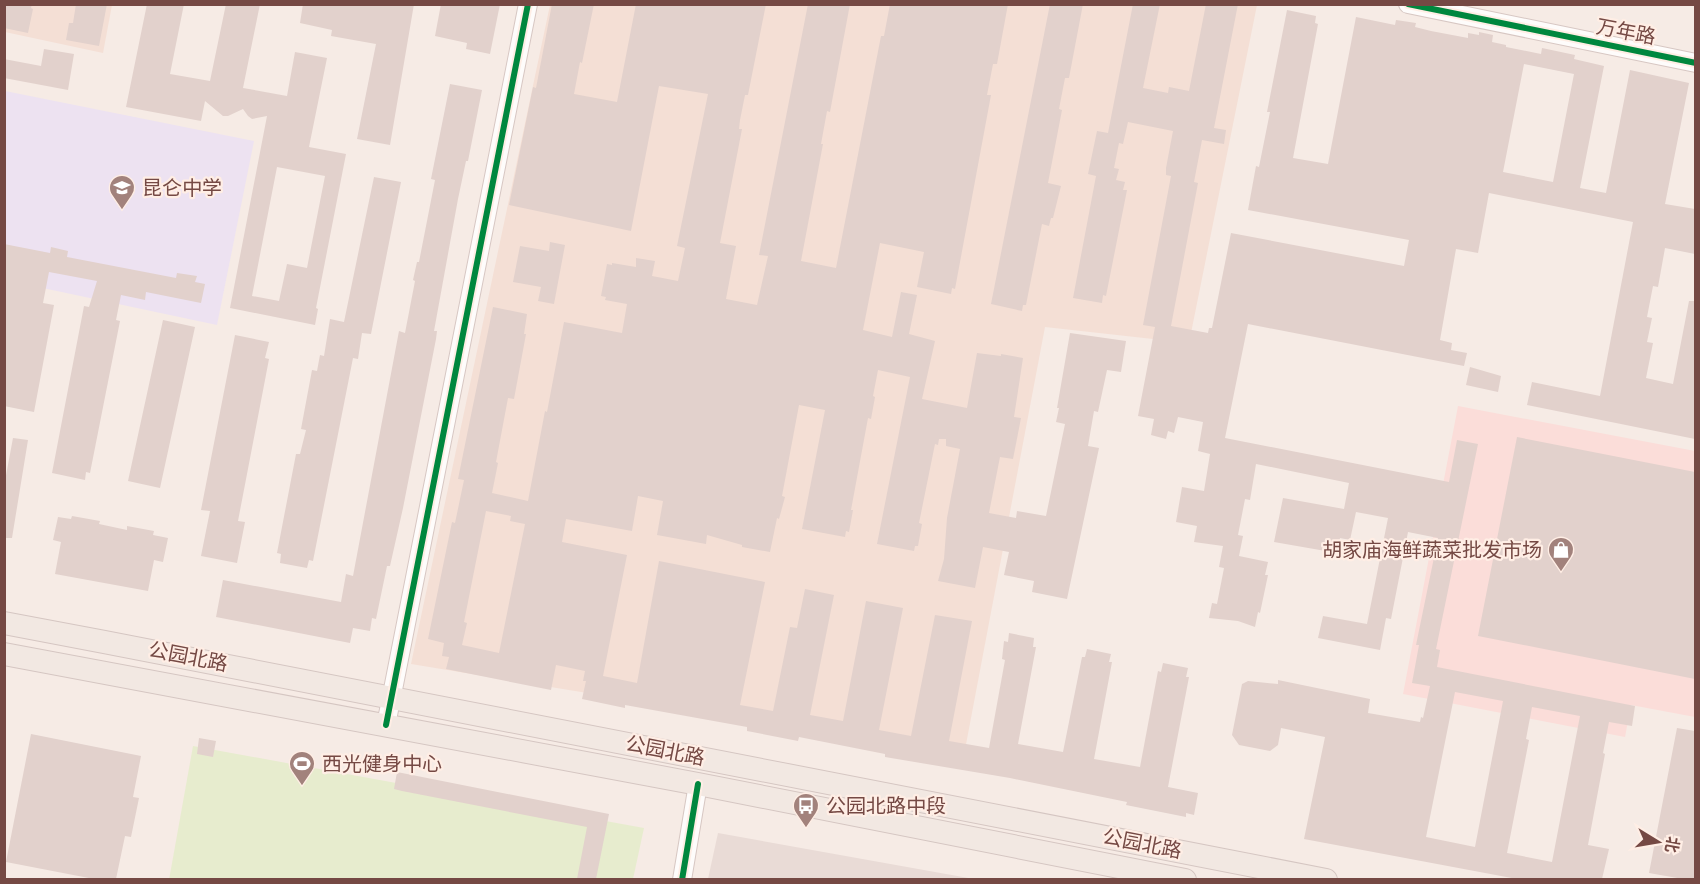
<svg xmlns="http://www.w3.org/2000/svg" width="1700" height="884" viewBox="0 0 1700 884" font-family="'Nunito Sans','Noto Sans SC',sans-serif">
	<rect width="100%" height="100%" fill="#f6ebe5"/>
	<path fill="#f4dfd5" d="M4,5H112L103,53L5,32Z
		M550,5H1257L1189,343L1045,327L964,755L411,664Z"/>
	<path fill="#fbddd9" d="M1458,406L1695,451V717L1631,705L1625,737L1403,694Z"/>
	<path fill="#e9dbd6" d="M718,833L974,879H708Z"/>
	<path fill="#ede2f1" d="M5,91L254,141L217,325L5,280Z"/>
	<path fill="#e7ecce" d="M193,746L644,828L633,879L169,880Z"/>
	<path fill="#e2d1cc" fill-rule="evenodd" d="M4,4H32L31,8L33,9L28,33L4,28Z
		M76,4H107L99,46L66,40L69,23H73Z
		M147,4H184L170,74L210,81L226,4H260L243,88L287,96L295,52L327,58L309,147L346,154L316,308L318,309L315,325L230,308L267,116L252,119L248,116L243,109L228,116H223L205,101L201,121L126,107ZM277,167L325,176L307,268L287,264L279,301L252,296Z
		M303,4H414L390,145L357,139L376,44L331,36L332,30L300,23Z
		M441,4H500L490,54L466,49L467,43L435,36Z
		M552,4H594L582,63L580,62L574,94L617,102L636,4H766L748,95H745L740,120L739,129H742L720,243L736,246L726,299L757,305L768,256L759,255L808,4H850L830,112L827,111L821,144H823L801,261L836,268L881,36H884L890,4H1008L997,64H993L987,95H991L955,289L952,288L951,294L917,287L924,252L880,243L863,330L892,337L901,292L917,295L909,334L935,341L922,399L967,408L977,353L1001,356V354L1023,358L1014,417L1021,418L1013,459L1000,457L989,513L1016,518L1017,511L1046,516L1065,424L1056,422L1059,408H1057L1070,333L1126,341L1121,372L1107,370L1098,412L1094,411L1088,446L1099,448L1067,599L1032,592L1034,581L1004,575L1009,552L983,547L975,588L938,581L944,559L947,518L960,449L946,446V439H939L938,445L935,444L919,523L922,524L918,546H915L914,551L877,544L910,377L878,370L873,396L875,397L871,419L868,418L851,510H853L849,532L846,531L845,537L802,529L825,410L799,405L782,496L785,497L779,519L777,518L770,552L742,547V545L707,535L706,544L657,535L663,501L638,496L632,531L566,519L562,542L627,555L603,676L637,683L659,561L765,582L740,705L773,711L790,627L797,628L805,589L834,595L810,715L843,721L866,601L903,608L879,730L911,736L935,615L972,621L949,741L989,748L1005,660L1002,659L1004,641L1008,642L1009,633L1034,638L1033,647H1036L1018,744L1063,752L1082,657H1085L1087,649L1111,654L1109,662H1112L1094,759L1140,767L1158,671L1161,672L1163,663L1188,668L1186,677H1189L1168,787L1198,793L1194,815L1186,813V817L1126,805L1127,802L1010,778L885,757V754L799,737L798,741L747,731V727L625,705V708L582,699L586,681H583L585,671L556,665L551,690L446,669L449,657L442,656L444,643L428,639L452,522L455,523L464,480L458,479L493,307L527,314L524,334H526L514,399L508,398L496,462L498,463L492,493L528,501L545,411L547,412L564,322L622,333L627,304L605,300L606,297L601,296L607,264L612,265V263L636,267V258L655,261L652,276L678,281L685,248L677,246L708,94L659,86L631,231L509,205L533,87L536,88ZM486,511L511,516L510,521L525,524L499,653L462,645L467,623L464,622Z
		M1050,4H1083L1069,78H1065L1059,109L1062,110L1048,183L1061,186L1053,218H1051L1049,226L1042,224L1026,305H1023L1022,311L991,304Z
		M1133,4H1160L1143,88L1168,93L1169,87L1189,91L1206,4H1238L1214,128L1226,130L1224,144L1202,140L1194,182L1198,183L1171,326L1208,333L1209,328H1212L1231,233L1404,266L1409,240L1248,210L1256,166L1259,167L1270,112H1267L1287,10L1316,16L1315,23L1318,24L1293,158L1328,164L1356,17L1395,25L1396,20L1416,23L1415,27L1431,31L1468,38V33L1479,35V32L1493,35L1492,42L1506,45V47L1541,54L1542,48L1575,55L1574,59L1604,66L1580,188L1606,193L1630,70L1689,83L1665,204L1695,209V254L1665,248L1658,287L1653,286L1647,317L1652,318L1647,342L1653,343L1646,378L1673,384L1689,301H1695V439L1527,405L1532,382L1600,396L1633,222L1489,193L1478,253L1456,249L1440,340L1452,343L1451,350L1467,353L1464,366L1248,324L1225,438L1449,482L1457,440L1478,444L1436,649L1440,650L1437,667L1635,706L1632,726L1609,722L1603,753L1605,754L1588,845L1609,849L1602,879H1517L1304,839L1325,737L1281,728L1278,745L1270,751L1239,745L1232,735L1242,684L1248,681L1278,684V680L1370,699L1368,713L1420,722L1421,717L1423,718L1430,686L1412,683L1419,645H1416L1438,538L1408,532L1391,619L1386,618L1380,650L1318,638L1323,616L1367,624L1388,518L1356,512L1350,540L1340,538L1337,553L1274,542L1283,498L1344,509L1349,483L1256,464L1250,500L1245,499L1238,535L1243,536L1239,556L1268,562L1265,575H1268L1260,613L1258,612L1255,627L1238,621L1209,618L1212,603L1217,604L1224,568L1219,567L1223,546L1194,542L1197,526L1176,522L1182,487L1204,491L1210,454L1198,451L1203,422L1178,417L1174,433L1168,431L1166,439L1151,435L1154,419L1138,416L1155,327L1143,325L1171,176L1166,175V168L1173,131L1128,122L1123,144L1119,143L1114,168L1119,169L1116,180L1125,182L1123,190H1127L1106,296L1103,295L1102,303L1073,298L1096,176L1088,174L1097,131L1108,133ZM1524,64L1574,74L1553,182L1503,172ZM1455,692L1503,701L1475,847L1426,837ZM1532,707L1580,716L1552,862L1507,853L1529,740L1526,739Z
		M44,49L74,54L68,90L4,78V59L41,66Z
		M450,84L482,90L468,161H466L458,199L434,331H437L436,339L403,508L390,566H387L376,619L372,618L370,631L353,628L350,643L216,617L223,580L341,602L346,574L353,576L399,331L405,333L415,281L413,280L417,262H419L435,180L431,179Z
		M374,177L401,182L371,334L362,333L358,359L353,358L313,561L309,560L307,568L280,563L281,554L277,553L296,454H300L306,430L301,429L312,370L317,371L320,355L324,356L330,319L344,322Z
		M550,242L565,245L554,304L538,301L541,287L513,282L520,246L549,251Z
		M4,244L50,253L51,247L68,251L67,257L176,278L177,273L197,276L195,282L205,284L201,303L146,292L145,300L121,295L116,320L120,321L90,473L86,472L85,480L52,473L84,306L89,307L97,281L49,272L43,303L54,305L34,412L4,406Z
		M163,320L195,327L160,488L128,481Z
		M235,335L269,342L265,358L269,359L238,521L245,522L237,563L201,556L210,511L201,510Z
		M1470,367L1501,376L1498,392L1466,385Z
		M1517,437L1695,472V679L1478,636Z
		M13,438L28,440L12,538H4V486Z
		M72,516L100,521L99,524L127,530V526L154,531L153,535L168,538L163,562L154,560L148,591L55,574L61,542L53,540L58,517L71,519Z
		M1677,728L1695,731V879H1683L1649,873Z
		M31,734L141,756L133,797L139,798L131,837L125,836L116,879H94L6,862Z
		M199,738L216,741L213,757L197,754Z
		M397,772L609,814L596,879H577L587,827L402,791L394,789Z"/>
	<g fill="none" stroke-linecap="round" stroke-linejoin="round">
		<defs>
			<path id="minor" d="M1408,4L1696,63
				M386,725L528,4
				M682,880L698,784"/>
			<path id="major" d="M4,623C445,706 885,794 1326,880
				M4,654L698,784L1185,880"/>
		</defs>
		<use href="#minor" stroke="#d7c7c3" stroke-width="20"/>
		<use href="#major" stroke="#d5c6c2" stroke-width="24"/>
		<use href="#minor" stroke="#fefcfb" stroke-width="18"/>
		<use href="#major" stroke="#f2e8e2" stroke-width="22"/>
		<defs>
			<path id="cycleway" d="M1408,4L1696,63
				M386,725L528,4
				M682,880L698,784"/>
		</defs>
		<use href="#cycleway" stroke="#ffeee5" stroke-width="10"/>
		<use href="#cycleway" stroke="#00873e" stroke-width="6"/>
	</g>
	<defs>
		<symbol id="school-pin" viewBox="-11 -11 22 30"><path d="M0 17L-7.5 6A9.5 9.5 0 1 1 7.5 6Z" fill="#a2827c" stroke="#ffeee5"/><path d="M0-5L7-2L0 1L-7-2ZM-4 1L0 2.5L4 1V4Q0 6-4 4Z" fill="#fff"/></symbol>
		<symbol id="shop-pin" viewBox="-11 -11 22 30"><path d="M0 17L-7.5 6A9.5 9.5 0 1 1 7.5 6Z" fill="#a2827c" stroke="#ffeee5"/><path d="M-5-2.5h2.3a2.7 3.5 0 0 1 5.4 0H5L5.5 6h-11ZM-1.5-2.5h3a1.5 2.3 0 0 0-3 0Z" fill="#fff"/></symbol>
		<symbol id="stadium-pin" viewBox="-11 -11 22 30"><path d="M0 17L-7.5 6A9.5 9.5 0 1 1 7.5 6Z" fill="#a2827c" stroke="#ffeee5"/><path d="M0-5a6.5 5 0 1 0 0 10a6.5 5 0 1 0 0-10ZM-3.5-1.8h7v3.6h-7Z" fill="#fff"/></symbol>
		<symbol id="bus-pin" viewBox="-11 -11 22 30"><path d="M0 17L-7.5 6A9.5 9.5 0 1 1 7.5 6Z" fill="#a2827c" stroke="#ffeee5"/><path d="M-5-6H5V4H4V6H2V4H-2V6H-4V4H-5ZM-3.5-4V0h7V-4ZM-3.5 1.2v1.5H-2V1.2ZM2 1.2v1.5H3.5V1.2Z" fill="#fff"/></symbol>
	</defs>
	<g fill-rule="evenodd">
		<use href="#school-pin" x="107" y="173" width="30" height="40"/>
		<use href="#shop-pin" x="1546" y="535" width="30" height="40"/>
		<use href="#stadium-pin" x="287" y="749" width="30" height="40"/>
		<use href="#bus-pin" x="791" y="791" width="30" height="40"/>
	</g>
	<g text-anchor="middle" dominant-baseline="central" stroke-width="4.5" stroke-linejoin="round" paint-order="stroke">
		<g font-size="20" fill="#754944" stroke="#ffeee5">
			<text transform="translate(1626 32) rotate(11)">万年路</text>
			<text transform="translate(188 657) rotate(11)">公园北路</text>
			<text transform="translate(665 751) rotate(11)">公园北路</text>
			<text transform="translate(1142 844) rotate(11)">公园北路</text>
		</g>
		<g font-size="20" fill="#754944" stroke="#ffeee5" text-anchor="start">
			<text x="142" y="188">昆仑中学</text>
			<text x="1542" y="550" text-anchor="end">胡家庙海鲜蔬菜批发市场</text>
			<text x="322" y="764">西光健身中心</text>
			<text x="826" y="806">公园北路中段</text>
		</g>
	</g>
	<rect width="1700" height="884" fill="none" stroke="#754944" stroke-width="12"/>
	<g transform="translate(1658 842) rotate(101)" stroke="#ffeee5" stroke-width="4.5" paint-order="stroke">
	<path d="M0-4.5L10 22L0 15L-10 22Z" fill="#754944"/>
	<text y="-9" font-size="16" font-weight="bold" text-anchor="middle" fill="#754944">北</text>
	</g>
</svg>
